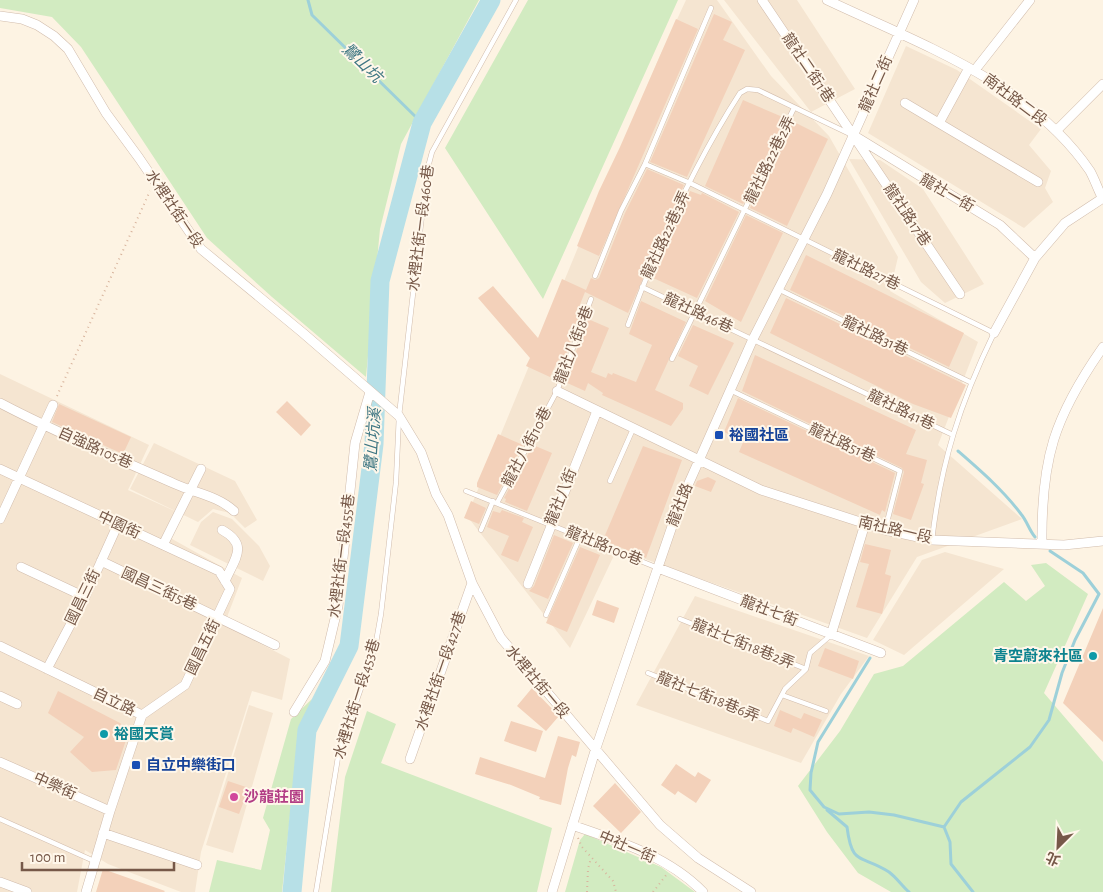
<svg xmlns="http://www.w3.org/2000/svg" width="1103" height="892" viewBox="0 0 1103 892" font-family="'Alegreya Sans','Noto Sans TC',sans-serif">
	<rect width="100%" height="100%" fill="#fdf3e3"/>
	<path fill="#f5e5d1" d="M686,0H717L771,76L829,136L898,257L890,291L978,342L938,445L1022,519L917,557L867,638L617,549L570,648L467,516L591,216L660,56Z
		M724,0H797L855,89L811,112Z
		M906,46L957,70L1041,129L1029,145L1051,171L1045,188L1053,202L1024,228L868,133Z
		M849,159L880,160L923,189L984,284L945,303L921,282Z
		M0,374L149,445L128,490L177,512L165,535L242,578L224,625L290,659L282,700L252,691L201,852L195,892H181L108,864L85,850L77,892H0Z
		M154,443L235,481L257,520L245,528L230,513L213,509L198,522L130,489Z
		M213,512L232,519L259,546L270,566L263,581L190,545L201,522Z
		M945,552L1004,569L904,655L873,640L922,560Z
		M695,596L869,656L841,694L801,763L636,705Z
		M249,705L273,713L233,853L206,845Z"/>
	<path fill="#d2ebc1" d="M0,0H479L401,144L380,229L366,377L272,297L207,238L81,47L52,17L0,8Z
		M528,0H678L543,299L445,148Z
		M1046,563L1088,594L1044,693L1103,762V892H891L858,873L827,832L798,786L840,731L874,674L903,666L1004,582L1026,601L1045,586L1031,565Z
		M312,699L299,730L282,892H209L217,860L261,870L270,830L263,818L291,719Z
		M367,711L396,724L381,763L552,828L537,892H331L345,777Z
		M585,834L661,867L695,892H565L580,840Z"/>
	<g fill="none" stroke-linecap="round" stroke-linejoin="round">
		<path stroke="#9dd0d9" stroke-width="3" d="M308,0L312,15L422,123
			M958,451C981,471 1003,490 1021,514C1027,521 1029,530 1035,537
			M870,658L818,742L811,773L810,790L824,807L839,814L869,812L894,815L944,827L950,842L951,864L973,892
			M827,810L847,827C852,867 861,854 889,872C897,878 902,886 909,892
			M944,827L961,802L1030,747L1049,720L1062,673L1075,640L1099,594L1083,573L1050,551"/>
		<path stroke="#b7e0e7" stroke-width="19" d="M292,892L307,730L349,646L374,444L380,281L422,123L491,0"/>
	</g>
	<path fill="#f3d1ba" d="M714,14L732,22L723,40L745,50L687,177L650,162Z
		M676,19L698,29L599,256L577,246L599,191L620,147Z
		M743,100L785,118L743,204L705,186Z
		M792,121L828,139L787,226L750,208Z
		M647,169L684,185L628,313L585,292L577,312V315L580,316L565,357L558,360L550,377L526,366L530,358L478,298L493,286L538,338L562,279L586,290L591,278L595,280L599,278L625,213Z
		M690,191L701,195L702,193L739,212L697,298L651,277Z
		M746,215L783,233L741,322L705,301Z
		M806,255L964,333L949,367L790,290Z
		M786,298L966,385L951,418L913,404L770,333Z
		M641,301L686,322L655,390L683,403V409L671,426L602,395L603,393L588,383L585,391L565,382L588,319L609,328L591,372L606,378L608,373L612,375L613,373L636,382L652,345L629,334Z
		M693,325L734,343L708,395L689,386L698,366L678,356Z
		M755,355L916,430L906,454L927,460L921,483L924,484L911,520L893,514L904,472L902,468L742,391Z
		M738,398L895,473L885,512L882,510L880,515L739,452L744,440L724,432Z
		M287,401L311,425L301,436L276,412Z
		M59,404L131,437L123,454L52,422Z
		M498,434L523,445L497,495L477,487V483Z
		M533,445L552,453L527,511L505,502L506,499L504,498Z
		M643,446L682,460L646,558L603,540Z
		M708,477L716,481L711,492L695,486L697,481Z
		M471,501L486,508L479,524L464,518Z
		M502,510L524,518L522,522L533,527L518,562L501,555L509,536L487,527L493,511L500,513Z
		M554,535L573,543L548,599L529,591L534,586Z
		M865,544L891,550L885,574L891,576L882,614L856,607L869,564L860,562Z
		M580,547L600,555L567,632L546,623Z
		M597,600L619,608L614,623L592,615Z
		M1103,608V742L1063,703Z
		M825,648L859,661L853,679L818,666Z
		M532,688L559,716L546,731L517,706Z
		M58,691L120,723L129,731L116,770L92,772L70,752L84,737L48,713Z
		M780,710L801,719L804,713L822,720L814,737L793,728L791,733L774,726Z
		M511,721L543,731L536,752L504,741Z
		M558,736L580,742L576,757L572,755L568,768L561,805L539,799L540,797L511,785L475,774L480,757L545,778Z
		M676,764L695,777L698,772L711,780L696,803L678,791L675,795L661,785Z
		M228,781L249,788L239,814L219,807Z
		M615,783L641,812L621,833L593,806Z
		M103,869L165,891L164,892H96Z"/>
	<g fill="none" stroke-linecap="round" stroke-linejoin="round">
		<defs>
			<path id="service" d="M645,164L690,183L994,333C960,403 941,462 932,540
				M595,276L621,211L645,164L711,8
				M642,287L951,434
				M780,290L970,382
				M628,325C657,247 695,163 740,93L747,89L758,90L850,134
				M672,359L794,108
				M730,390L900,471L885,530
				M610,481L633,429
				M466,491L658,568
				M497,503L557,391L591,299
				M481,530L493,501
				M546,615L580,537
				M680,619L806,669
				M648,673L768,721L785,689L806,669L810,653L831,635
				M782,695L826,711
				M0,819L94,861
				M316,892L339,751L375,648L381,614L396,482L399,416L427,171L432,152L516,0"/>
			<path id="minor" d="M762,0L960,294
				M827,0C920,44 1029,82 1090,171C1095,180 1098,190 1103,199
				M0,16L22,19L37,25L54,36L68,49L106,113L139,158L201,249L303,333L399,416L421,452L436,494L448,515L472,583L501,638L660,825L698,858L751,892
				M975,70L1030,0
				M905,103L1038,182
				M939,123L969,68
				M1056,131L1103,84
				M858,138L1000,225L1035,258
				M994,333L1035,258L1065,223L1103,198
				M557,391L761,490L885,530L932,540L1064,545L1103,541
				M0,403C57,433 116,458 175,484C195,493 218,496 234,511
				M0,469L219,571L230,589L185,685L142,715
				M0,519L53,405
				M222,530C249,545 235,558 225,581
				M1042,544C1041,459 1054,417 1103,347
				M163,545L201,469
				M101,561L275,645
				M21,567L85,597
				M658,568L881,653
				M528,584L597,411
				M831,635L865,524
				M0,646L142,715L110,811L86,892
				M47,669L85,597L118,524
				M0,696L17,704
				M294,712L325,661L338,606L355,443L370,392
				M410,759L472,583
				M0,762L110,811
				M572,825C618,841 668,856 703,892
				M103,833L197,865
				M0,882L27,892
				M552,892L595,751L680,503L753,339L827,194L914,0"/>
		</defs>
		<use href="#service" stroke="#d1bcac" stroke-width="5.5"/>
		<use href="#minor" stroke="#d1bcac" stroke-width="10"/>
		<path stroke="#d8b49d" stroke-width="2" stroke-dasharray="1 4" stroke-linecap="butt" d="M57,396L150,191
			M578,838L582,847L613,881L616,892
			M587,892L588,869L591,858
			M653,892L667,874"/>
		<use href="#service" stroke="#fff" stroke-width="4.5"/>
		<use href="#minor" stroke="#fff" stroke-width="9"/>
	</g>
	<g fill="#1a4fb4" stroke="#fff7ea" stroke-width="2">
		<rect x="714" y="430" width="10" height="10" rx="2.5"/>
		<rect x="131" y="760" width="10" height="10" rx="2.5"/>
	</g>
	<g fill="#0f9aa8" stroke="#fff7ea" stroke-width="2">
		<circle cx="1093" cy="656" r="5"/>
		<circle cx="104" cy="734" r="5"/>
	</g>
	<circle fill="#d1479c" stroke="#fff7ea" stroke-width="2" cx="234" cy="797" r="5"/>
	<g text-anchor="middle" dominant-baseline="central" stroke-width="4" stroke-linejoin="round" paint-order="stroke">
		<g font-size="15" fill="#765848" stroke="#fff7ea">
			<text transform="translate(808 68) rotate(56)">龍社二街1巷</text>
			<text transform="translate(876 84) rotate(-66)">龍社二街</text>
			<text transform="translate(1015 100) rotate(37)">南社路二段</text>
			<text transform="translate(770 160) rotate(-64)">龍社路22巷2弄</text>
			<text transform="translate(947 193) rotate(30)">龍社一街</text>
			<text transform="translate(174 209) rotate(56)">水裡社街一段</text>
			<text transform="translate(907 215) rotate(56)">龍社路17巷</text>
			<text transform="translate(421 228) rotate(-83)">水裡社街一段460巷</text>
			<text transform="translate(666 235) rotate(-65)">龍社路22巷3弄</text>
			<text transform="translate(866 270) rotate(26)">龍社路27巷</text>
			<text transform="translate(698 313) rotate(25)">龍社路46巷</text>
			<text transform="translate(875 336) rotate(26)">龍社路31巷</text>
			<text transform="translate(574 345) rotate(-69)">龍社八街8巷</text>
			<text transform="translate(901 410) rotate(26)">龍社路41巷</text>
			<text transform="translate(842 443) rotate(25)">龍社路51巷</text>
			<text transform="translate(527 447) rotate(-62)">龍社八街10巷</text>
			<text transform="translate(95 448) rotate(24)">自強路105巷</text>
			<text transform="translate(561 497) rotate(-68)">龍社八街</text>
			<text transform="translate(680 505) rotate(-69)">龍社路</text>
			<text transform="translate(119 525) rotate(25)">中園街</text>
			<text transform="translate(895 530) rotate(13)">南社路一段</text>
			<text transform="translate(604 546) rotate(22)">龍社路100巷</text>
			<text transform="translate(342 556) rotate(-83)">水裡社街一段455巷</text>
			<text transform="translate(159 589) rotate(25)">國昌三街5巷</text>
			<text transform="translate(83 597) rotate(-64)">國昌三街</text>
			<text transform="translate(769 611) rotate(21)">龍社七街</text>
			<text transform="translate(743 644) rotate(22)">龍社七街18巷2弄</text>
			<text transform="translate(203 647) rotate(-64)">國昌五街</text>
			<text transform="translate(441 671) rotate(-71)">水裡社街一段427巷</text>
			<text transform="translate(537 682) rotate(50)">水裡社街一段</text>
			<text transform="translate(708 697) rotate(22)">龍社七街18巷6弄</text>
			<text transform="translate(357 699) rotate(-73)">水裡社街一段453巷</text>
			<text transform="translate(114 702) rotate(25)">自立路</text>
			<text transform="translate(55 786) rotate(24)">中樂街</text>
			<text transform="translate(627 847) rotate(23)">中社一街</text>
		</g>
		<g font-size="15" font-weight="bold" fill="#164399" stroke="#fff7ea" text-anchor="start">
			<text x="729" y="435">裕國社區</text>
			<text x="146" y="765">自立中樂街口</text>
		</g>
		<g font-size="15" font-weight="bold" fill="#0d838f" stroke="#fff7ea" text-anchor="end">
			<text x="1083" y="656">青空蔚來社區</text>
			<text x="114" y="734" text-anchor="start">裕國天賞</text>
		</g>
		<g font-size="15" font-weight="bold" fill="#b23c85" stroke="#fff7ea" text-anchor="start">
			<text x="244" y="797">沙龍莊園</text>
		</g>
		<g font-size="16" font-style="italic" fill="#3f7783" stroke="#fff7ea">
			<text transform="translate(362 63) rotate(44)">鷺山坑</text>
			<text transform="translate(373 440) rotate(-86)">鷺山坑溪</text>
		</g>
	</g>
	<g transform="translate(1058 847) rotate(204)" stroke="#fff7ea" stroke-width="4" paint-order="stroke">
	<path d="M0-4L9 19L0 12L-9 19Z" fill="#765848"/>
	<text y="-8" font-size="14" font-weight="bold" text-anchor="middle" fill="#765848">北</text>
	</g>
	<path d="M22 862v8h152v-8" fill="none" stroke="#765848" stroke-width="2.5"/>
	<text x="30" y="862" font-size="15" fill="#765848" stroke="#fff7ea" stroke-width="4" paint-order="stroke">100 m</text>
</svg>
